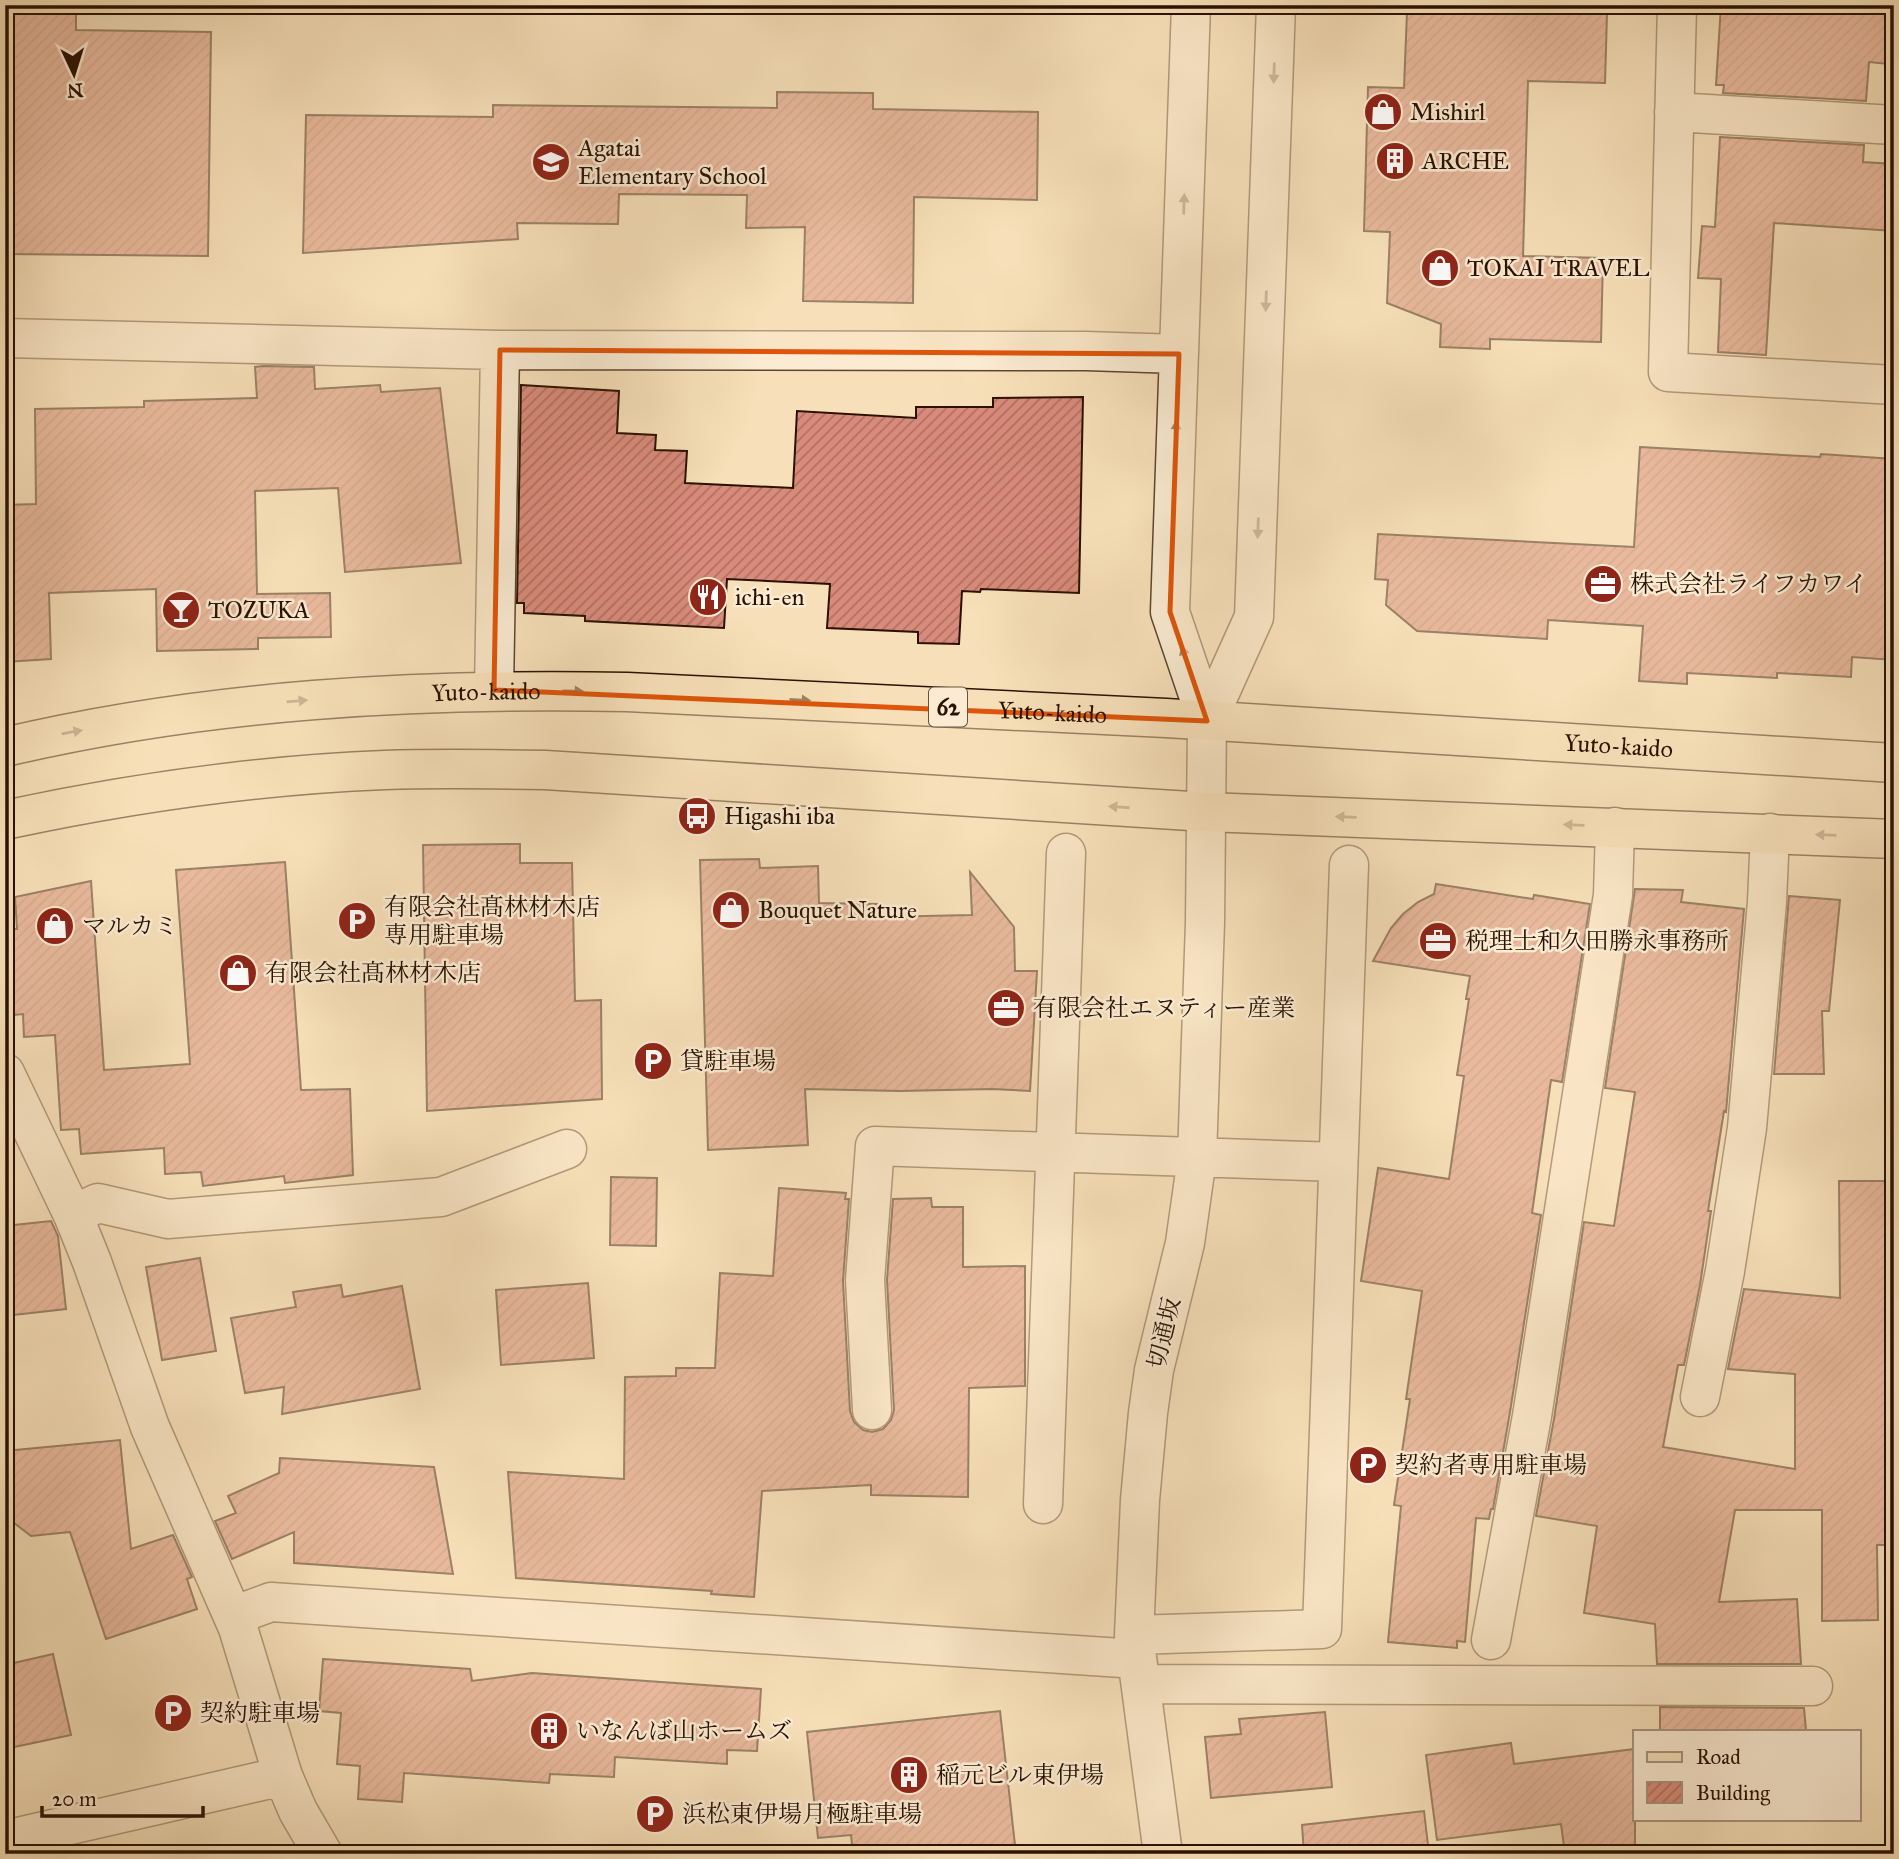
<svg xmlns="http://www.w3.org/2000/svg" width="1899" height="1859" viewBox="0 0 1899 1859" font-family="'IM FELL Great Primer','Noto Serif JP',serif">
	<defs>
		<pattern id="building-hatch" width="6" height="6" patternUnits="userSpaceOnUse" patternTransform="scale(1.75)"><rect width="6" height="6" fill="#d98b7b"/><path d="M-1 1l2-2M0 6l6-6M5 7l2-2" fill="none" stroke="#b07062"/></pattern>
	</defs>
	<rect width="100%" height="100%" fill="#f7e0b9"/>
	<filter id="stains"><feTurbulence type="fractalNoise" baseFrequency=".00286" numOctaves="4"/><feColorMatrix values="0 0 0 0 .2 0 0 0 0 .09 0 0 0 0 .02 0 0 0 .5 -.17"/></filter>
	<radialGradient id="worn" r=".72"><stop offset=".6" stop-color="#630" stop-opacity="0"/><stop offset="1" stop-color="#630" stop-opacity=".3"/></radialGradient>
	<path fill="#bfc18d" stroke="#746946" stroke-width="2" d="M391,5H698V9Z"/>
	<path fill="url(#building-hatch)" stroke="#2a1100" stroke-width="2" d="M7,5H76V30L211,32L208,256L5,254Z
		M1721,5H1892L1889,64L1869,62L1866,101L1723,93L1724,85H1716Z
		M1407,12L1607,14L1605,83L1528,81L1523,256L1603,258L1601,342L1490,339V349L1440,347L1441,324L1387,303L1390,232L1364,231L1368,87L1404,88Z
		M777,92L873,93V109L1038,112L1037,200L914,197L913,303L803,301L805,227L746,228L747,195L619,194L618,224L517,223L518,239L303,253L306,115L493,117V105L777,108Z
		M1720,137L1864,145L1863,162L1894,164V231L1774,223L1766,355L1718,352L1721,279L1698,278L1702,226L1715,227Z
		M263,366L314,367L315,389L380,385L381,392L440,388L461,563L345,572L338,488L255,491L257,594L330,593L331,637L258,638V649L157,651L156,589L49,593L51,659L5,662V505L36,504L35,409L144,407V401L257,398L255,367Z
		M521,385L619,391L617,433L656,435L655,450L687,451L685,483L793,488L797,411L916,418V407H993V398L1083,397L1079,593L981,589L980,592L962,591L959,644L918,643V632L827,628L830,584L727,579L724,628L585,621V616L524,613V603H517Z
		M1640,447L1820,457L1821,454L1894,459V660L1852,657L1851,677L1777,673V678L1687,673V684L1639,681L1643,626L1548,620L1547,639L1417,631L1386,605L1388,580L1375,579L1378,534L1634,547Z
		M520,844V863H572L575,1001L601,1000L602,1099L427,1111L423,845Z
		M759,859L760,868L818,866L819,903L877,904V917L972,915L970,872L1014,927L1015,971H1037L1030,1091L992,1089L900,1091L805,1089L808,1145L708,1150L700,860Z
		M285,862L301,1090L350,1089L353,1175L285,1183L284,1176L203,1186L201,1172L165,1174L164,1148L81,1154L79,1129L61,1130L55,1035L24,1037L23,1014L5,1016V929H17L15,897L91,881L104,1070L190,1064L176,870Z
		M1436,884L1533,899L1534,895L1590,904L1562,1082L1551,1080L1532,1213L1541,1215L1510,1412L1493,1509H1491L1489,1519L1476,1518L1465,1642L1457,1641V1648L1388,1642L1401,1506L1394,1505L1410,1399H1406L1422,1291L1361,1281L1378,1168L1449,1179L1464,1076L1457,1075L1469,999H1466L1470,976L1373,961L1391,928L1403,914L1418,902L1434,894Z
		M1635,889L1683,890L1681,902L1744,909L1726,1112L1724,1111L1708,1211H1711L1700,1285L1684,1365H1678L1663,1447L1795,1469V1374L1728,1369L1744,1289L1840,1298L1839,1181H1894V1545H1877L1878,1620L1822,1621V1510H1735L1719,1602L1797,1599L1801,1664H1657L1655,1624L1584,1613L1597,1526L1536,1516L1554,1419L1584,1222L1614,1226L1635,1092L1605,1088Z
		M1789,896L1840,900L1829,1011H1822L1824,1074H1774Z
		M611,1177L657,1178L656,1246L610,1245Z
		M779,1188L846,1193L845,1199H849L843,1281L850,1411L854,1422L863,1430L872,1432L883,1429L891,1420L894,1410L887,1280L893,1199L931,1198L932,1207H963V1267L1025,1266V1386L969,1388L968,1497L871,1495V1485L762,1491L754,1597L711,1594L712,1591L516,1578L508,1472L624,1479L625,1377L676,1376V1368H715L720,1273L773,1276Z
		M51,1221L58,1236L66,1309L5,1316V1226Z
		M200,1258L216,1351L162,1360L146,1267Z
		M588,1283L594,1358L501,1365L496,1290Z
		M341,1285L343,1297L402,1286L420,1389L282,1414L284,1387L245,1393L231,1318L296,1307L293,1292Z
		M120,1440L131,1549L173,1535L192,1577L187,1579L197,1609L106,1639L70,1532L31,1536L5,1516V1451Z
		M280,1458L434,1467L453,1574L294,1563V1532L232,1559L215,1521L236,1513L228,1496L279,1473Z
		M53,1654L71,1735L5,1749V1665Z
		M323,1659L470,1669L472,1681L532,1673L761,1689L757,1751L727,1750V1764L615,1757L614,1777L550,1774L549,1783L404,1773L402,1802L358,1799L360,1766L337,1764L341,1713L319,1711Z
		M1660,1707L1804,1708L1806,1731H1660Z
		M1000,1711L1016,1854H853L851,1835L818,1838L807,1732Z
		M1325,1712L1332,1787L1211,1798L1205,1737L1241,1734L1239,1719Z
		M1511,1743L1514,1764L1635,1749V1854H1565L1561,1824L1437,1840L1426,1755Z
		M1424,1811L1429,1854H1304L1302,1825Z"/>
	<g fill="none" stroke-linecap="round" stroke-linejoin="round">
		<defs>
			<path id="minor" d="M1677,5L1668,372L1894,385
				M1674,112L1894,125
				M5,338L500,350L1086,351L1179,354
				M494,690L500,350
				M1207,721L1254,617L1276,5
				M5,1073L73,1215L92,1262L150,1427L238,1628L283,1776L298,1811L323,1854
				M73,1215L98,1203L168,1219L441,1197L567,1149
				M1700,1397L1725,1271L1747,1128L1767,902L1770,833
				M872,1410L865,1280L875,1146L1338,1162
				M1043,1504L1066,853
				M233,1616L271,1602L1137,1659
				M1134,1635L1322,1629L1349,865
				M1491,1640L1532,1416L1613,895L1615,827
				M1141,1684L1813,1686
				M5,1840L283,1776
				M1163,1854L1134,1635L1140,1500L1148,1413L1154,1370L1185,1243L1197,1158L1205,922L1207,721L1170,612L1191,5"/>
			<g id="major">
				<path id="s1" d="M5,747C209,699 418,688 627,692L1166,718L1894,763"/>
				<path d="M5,820C131,793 257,775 385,770C439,768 492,769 545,770L1206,812L1894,839"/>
			</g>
		</defs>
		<use href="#minor" stroke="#5d452e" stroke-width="41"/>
		<use href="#major" stroke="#2a1100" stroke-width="41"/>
		<use href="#minor" stroke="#faebd2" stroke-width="38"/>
		<use href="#major" stroke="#f7e0b9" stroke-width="38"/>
	</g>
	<defs><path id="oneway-solid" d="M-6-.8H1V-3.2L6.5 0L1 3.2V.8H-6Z" transform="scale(1.75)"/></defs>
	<g fill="#9c8974">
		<use href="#oneway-solid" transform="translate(1274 73) rotate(92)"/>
		<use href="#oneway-solid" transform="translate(1184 204) rotate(-88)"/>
		<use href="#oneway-solid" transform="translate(1266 301) rotate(92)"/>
		<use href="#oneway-solid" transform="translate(1176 431) rotate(-88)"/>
		<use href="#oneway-solid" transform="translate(1258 528) rotate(92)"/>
		<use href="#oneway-solid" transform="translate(1185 656) rotate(-109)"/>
	</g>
	<g fill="#9b8366">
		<use href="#oneway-solid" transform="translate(573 691) rotate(1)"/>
		<use href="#oneway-solid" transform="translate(800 700) rotate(3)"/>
		<use href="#oneway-solid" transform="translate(297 701) rotate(-5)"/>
		<use href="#oneway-solid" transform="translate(72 732) rotate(-10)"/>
		<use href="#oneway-solid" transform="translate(1119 807) rotate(-176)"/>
		<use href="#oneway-solid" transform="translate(1346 817) rotate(-178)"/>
		<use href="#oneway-solid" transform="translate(1574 825) rotate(-178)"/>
		<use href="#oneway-solid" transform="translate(1826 835) rotate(-178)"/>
	</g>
	<path d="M0 0H1899V1859H0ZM500,350L1179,354L1170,612L1207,721L494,690Z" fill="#f7e0b9" fill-opacity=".55" fill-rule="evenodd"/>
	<path fill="none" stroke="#de550b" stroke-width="5" stroke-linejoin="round" d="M500,350L1179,354L1170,612L1207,721L494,690Z"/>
	<defs>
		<symbol id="shop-disc" viewBox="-11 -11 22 22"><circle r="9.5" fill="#8f2418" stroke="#faebd2"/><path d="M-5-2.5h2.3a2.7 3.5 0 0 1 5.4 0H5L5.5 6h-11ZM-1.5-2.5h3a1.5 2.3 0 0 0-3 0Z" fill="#fff"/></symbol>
		<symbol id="building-disc" viewBox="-11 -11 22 22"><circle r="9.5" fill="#8f2418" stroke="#faebd2"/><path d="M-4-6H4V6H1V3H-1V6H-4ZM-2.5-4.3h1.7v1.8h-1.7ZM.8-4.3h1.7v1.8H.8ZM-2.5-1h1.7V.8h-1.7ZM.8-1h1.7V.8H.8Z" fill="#fff"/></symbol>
		<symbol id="school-disc" viewBox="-11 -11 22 22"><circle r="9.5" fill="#8f2418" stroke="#faebd2"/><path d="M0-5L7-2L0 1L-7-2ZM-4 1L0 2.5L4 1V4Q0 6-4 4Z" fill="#fff"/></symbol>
		<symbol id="office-disc" viewBox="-11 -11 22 22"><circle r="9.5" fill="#8f2418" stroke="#faebd2"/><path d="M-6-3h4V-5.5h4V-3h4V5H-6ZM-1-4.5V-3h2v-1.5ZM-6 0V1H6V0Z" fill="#fff"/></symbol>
		<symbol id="restaurant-disc" viewBox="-11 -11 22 22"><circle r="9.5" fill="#8f2418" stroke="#faebd2"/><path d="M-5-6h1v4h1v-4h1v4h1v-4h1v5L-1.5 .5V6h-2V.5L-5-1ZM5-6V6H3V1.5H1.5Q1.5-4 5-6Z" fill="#fff"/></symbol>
		<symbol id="bar-disc" viewBox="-11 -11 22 22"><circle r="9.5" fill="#8f2418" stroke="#faebd2"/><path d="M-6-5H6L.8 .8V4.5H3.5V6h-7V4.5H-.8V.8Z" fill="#fff"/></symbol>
		<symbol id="bus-disc" viewBox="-11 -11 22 22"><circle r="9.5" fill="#8f2418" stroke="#faebd2"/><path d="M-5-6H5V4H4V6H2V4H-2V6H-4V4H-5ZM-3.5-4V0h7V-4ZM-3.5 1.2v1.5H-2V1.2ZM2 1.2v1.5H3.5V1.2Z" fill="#fff"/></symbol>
		<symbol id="parking-disc" viewBox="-11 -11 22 22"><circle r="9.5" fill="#8f2418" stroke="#faebd2"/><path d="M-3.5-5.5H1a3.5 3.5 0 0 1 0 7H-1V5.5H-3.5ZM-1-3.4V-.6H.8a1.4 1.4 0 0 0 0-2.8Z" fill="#fff"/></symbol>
	</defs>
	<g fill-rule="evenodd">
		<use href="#shop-disc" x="1361" y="90" width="44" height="44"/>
		<use href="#building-disc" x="1373" y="139" width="44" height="44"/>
		<use href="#school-disc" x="529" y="140" width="44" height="44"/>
		<use href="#shop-disc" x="1418" y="246" width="44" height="44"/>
		<use href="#office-disc" x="1581" y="562" width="44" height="44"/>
		<use href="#restaurant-disc" x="686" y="575" width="44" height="44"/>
		<use href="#bar-disc" x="159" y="588" width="44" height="44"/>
		<use href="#bus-disc" x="675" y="794" width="44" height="44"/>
		<use href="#shop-disc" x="709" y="888" width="44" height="44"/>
		<use href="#parking-disc" x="335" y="899" width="44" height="44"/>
		<use href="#shop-disc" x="33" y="904" width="44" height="44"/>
		<use href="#office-disc" x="1416" y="919" width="44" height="44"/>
		<use href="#shop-disc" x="216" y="951" width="44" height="44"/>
		<use href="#office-disc" x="984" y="986" width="44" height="44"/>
		<use href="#parking-disc" x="631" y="1039" width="44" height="44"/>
		<use href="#parking-disc" x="1346" y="1443" width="44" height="44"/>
		<use href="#parking-disc" x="151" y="1691" width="44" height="44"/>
		<use href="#building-disc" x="527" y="1709" width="44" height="44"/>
		<use href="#building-disc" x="887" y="1753" width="44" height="44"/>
		<use href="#parking-disc" x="633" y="1792" width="44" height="44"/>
	</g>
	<g text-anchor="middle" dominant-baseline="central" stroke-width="5" stroke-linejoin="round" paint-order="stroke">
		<rect fill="#faebd2" stroke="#68523f" stroke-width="2" x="929" y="687.5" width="38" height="39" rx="5"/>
		<g font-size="23" font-weight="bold" fill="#2a1100">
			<text x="948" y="707">62</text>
		</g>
		<g font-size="24" fill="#2a1100" stroke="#faebd2" text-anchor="start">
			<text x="1410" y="112">Mishirl</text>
			<text x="578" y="148">Agatai<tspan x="578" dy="28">Elementary School</tspan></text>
			<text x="1422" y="161">ARCHE</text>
			<text x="1467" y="268">TOKAI TRAVEL</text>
			<text x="1630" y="584">株式会社ライフカワイ</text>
			<text x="735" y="597">ichi-en</text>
			<text x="208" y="610">TOZUKA</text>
			<text x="724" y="816">Higashi iba</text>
			<text x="384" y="907">有限会社髙林材木店<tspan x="384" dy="28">専用駐車場</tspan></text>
			<text x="758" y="910">Bouquet Nature</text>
			<text x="82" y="926">マルカミ</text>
			<text x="1465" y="941">税理士和久田勝永事務所</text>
			<text x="265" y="973">有限会社髙林材木店</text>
			<text x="1033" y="1008">有限会社エヌティー産業</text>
			<text x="680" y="1061">貸駐車場</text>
			<text x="1395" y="1465">契約者専用駐車場</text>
			<text x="200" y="1713">契約駐車場</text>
			<text x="576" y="1731">いなんば山ホームズ</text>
			<text x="936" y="1775">稲元ビル東伊場</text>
			<text x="682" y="1814">浜松東伊場月極駐車場</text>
		</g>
		<g font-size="24" fill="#2a1100" stroke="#faebd2">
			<text stroke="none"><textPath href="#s1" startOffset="485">Yuto-kaido</textPath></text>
			<text stroke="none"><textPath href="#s1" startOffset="1052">Yuto-kaido</textPath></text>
			<text stroke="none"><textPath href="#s1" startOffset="1619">Yuto-kaido</textPath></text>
			<text transform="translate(1164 1333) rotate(-77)">切通坂</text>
		</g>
	</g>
	<rect width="1899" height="1859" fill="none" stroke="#f7e0b9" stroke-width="28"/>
	<rect x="7" y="7" width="1885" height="1845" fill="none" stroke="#2a1100" stroke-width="3.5"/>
	<rect x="14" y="14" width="1871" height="1831" fill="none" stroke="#2a1100" stroke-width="2"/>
	<rect x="1633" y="1730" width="228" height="91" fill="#faebd2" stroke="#a7947e" stroke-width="2"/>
	<rect x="1647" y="1752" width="35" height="10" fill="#f7e0b9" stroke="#a7947e" stroke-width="2"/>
	<text x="1696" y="1764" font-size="21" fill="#2a1100">Road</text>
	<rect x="1647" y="1782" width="35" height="21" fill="url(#building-hatch)" stroke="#a7947e" stroke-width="2"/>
	<text x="1696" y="1800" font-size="21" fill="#2a1100">Building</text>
	<g transform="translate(74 74) rotate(176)" stroke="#faebd2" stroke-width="5" paint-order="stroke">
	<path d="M0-5L12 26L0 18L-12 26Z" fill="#2a1100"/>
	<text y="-10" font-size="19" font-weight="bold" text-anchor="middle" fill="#2a1100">N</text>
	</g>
	<path d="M42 1806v10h161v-10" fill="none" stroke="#2a1100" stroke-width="3.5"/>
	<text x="52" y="1806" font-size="21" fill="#2a1100" stroke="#faebd2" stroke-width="5" paint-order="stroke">20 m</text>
	<rect width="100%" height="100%" filter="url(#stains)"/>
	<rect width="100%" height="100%" fill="url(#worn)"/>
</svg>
